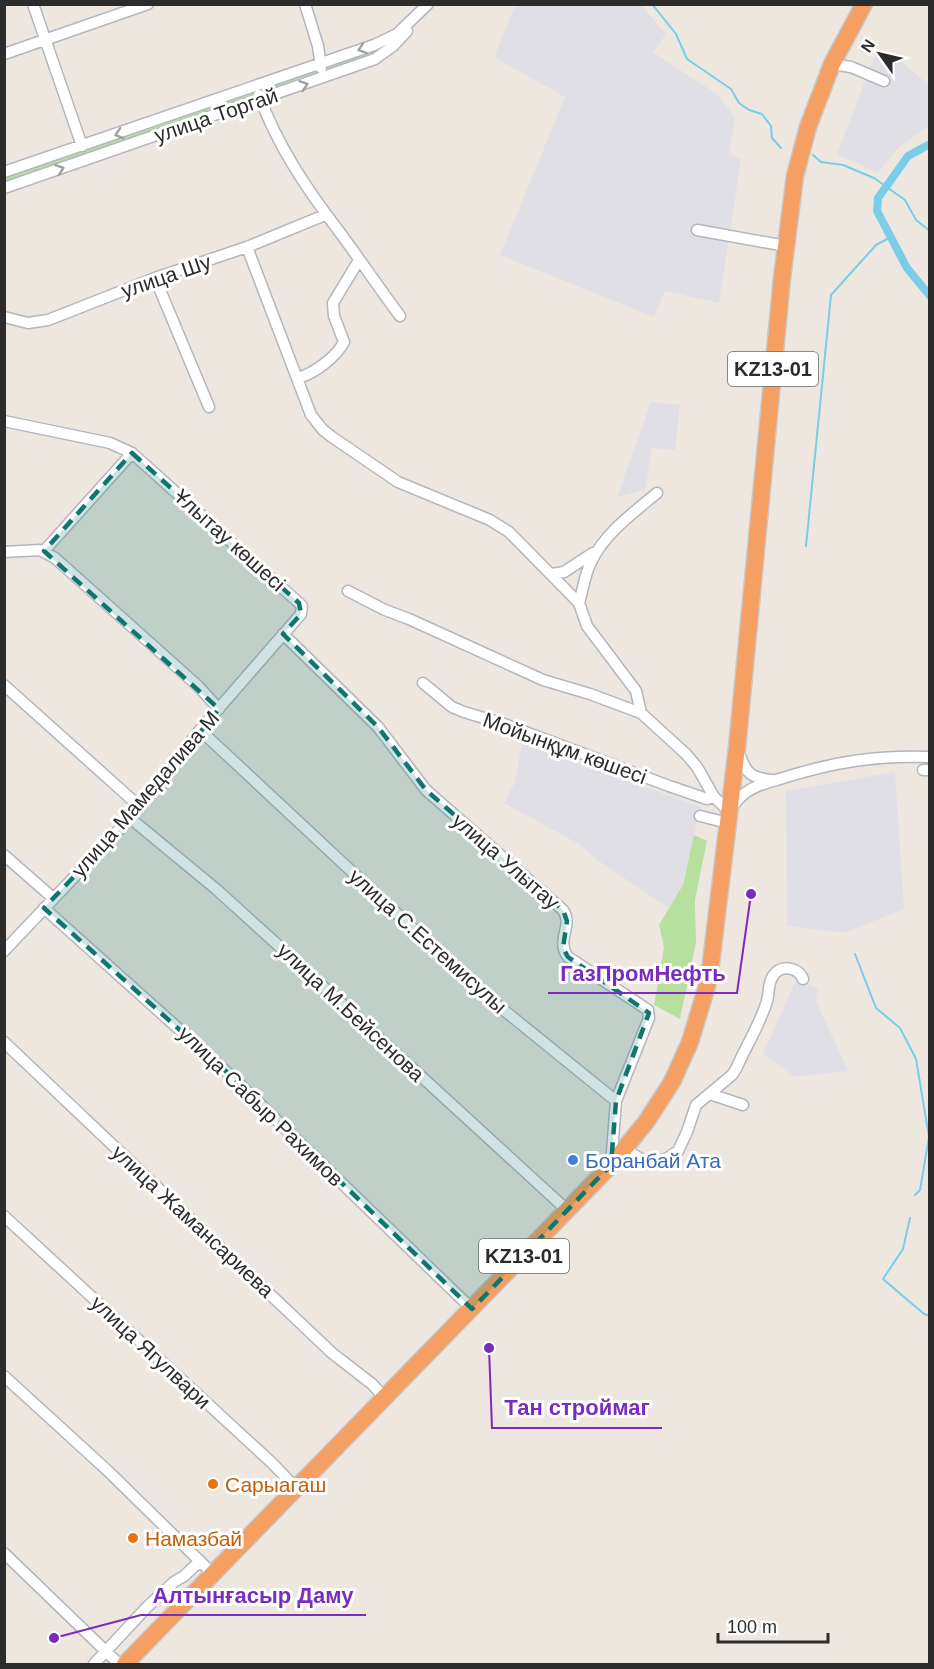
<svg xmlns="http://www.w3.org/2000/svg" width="934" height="1669" viewBox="0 0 934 1669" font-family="Arial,sans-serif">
	<rect width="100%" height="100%" fill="#ede7e0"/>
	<path fill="#e1dfe6" d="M523,5H641L666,34L653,52L718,95L735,118L729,154L741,159L719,303L665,291L654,317L500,255L565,97L494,57L514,8Z
		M877,50L897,58L929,85V126L898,148L878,173L837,154Z
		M651,402L680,405L675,450L652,448L645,490L617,497Z
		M522,742L700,807L683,885L670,909L596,859L579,844L504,803L515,782Z
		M895,772L904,909L844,933L787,926L786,791Z
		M796,980L818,988L816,1001L848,1071L795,1077L763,1054Z"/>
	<path fill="#b7e09f" d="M373,50L376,53L329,70L327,66Z
		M318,68L319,74L265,95L263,88Z
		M253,91L255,98L5,183L4,177Z
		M694,835L707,841L695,900L696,943L680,1019L654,1005L664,947L659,925L683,885Z"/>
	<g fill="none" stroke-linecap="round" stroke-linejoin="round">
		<path stroke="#79cde9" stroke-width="2" d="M652,4L676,34L687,59L731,89L739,103L749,110L762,114L771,126L772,138L781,148
			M813,155L821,162L843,165L874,178L905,200L916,220L930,231
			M806,546L831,295L876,245L891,237
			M855,954L876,1008L900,1028L916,1059L929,1137L920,1190L915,1195
			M910,1218L903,1249L883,1279L924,1314L930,1316"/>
		<path stroke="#79cde9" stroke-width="8" d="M930,144L908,156L878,198L877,211L907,268L930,296"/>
		<defs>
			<path id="minor" d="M33,4L82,146
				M305,4L318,46L321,68
				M4,54L148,4
				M832,64L851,67L884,81
				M259,95C277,145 306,188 338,230C359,258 379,288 400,316
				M4,172L374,45L397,34L428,4
				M4,188L375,59L393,46L407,31
				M697,230L786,246
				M247,247L311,415L323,430L332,437L398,482L490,520L509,532L579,603L587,626L636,691L641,713
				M155,278L209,407
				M4,317L28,323L48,320L155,278L247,247L325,215
				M298,378C315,373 336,357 344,342L334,316L333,303L359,260
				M4,421L110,443L132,453L299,603L302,606L301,614L200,730L130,818L4,951
				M44,551L132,453
				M4,552L40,550L55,558L198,686L219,709
				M552,574L564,572L593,553
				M348,591L385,610L409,619L543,680L590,694L641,713L686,754L697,767L714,797L729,811C734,805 738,798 744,794C755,785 770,782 783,778C833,762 877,755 930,757
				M579,603C583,589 585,574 591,562C605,533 633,513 657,493
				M283,634L378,727L426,790L563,910C574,926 555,940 568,957L648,1010L649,1018L616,1101L611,1165
				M423,683L452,707L464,712L504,724L669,786L707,799L714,797
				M4,685L139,806
				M200,730L479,990L616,1101
				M739,753C746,773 750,778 772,780
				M923,770H930
				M700,816L728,823
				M130,818L216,889L280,947L568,1211
				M4,855L53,898
				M44,908L230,1075L472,1309
				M4,1042L332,1353L372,1384L384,1397
				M710,1094L743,1105
				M625,1149L647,1163L666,1159L678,1151L687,1132L696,1105L732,1075L736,1069C745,1048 759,1026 766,1004C770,995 767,984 773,976C781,964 798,967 803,979
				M4,1216L272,1463L296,1488
				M4,1376L108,1471L213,1574
				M4,1553L119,1664
				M94,1664L147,1607L174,1582L184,1576L200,1561"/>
			<path id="highway" d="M125,1664L611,1165L646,1122L672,1082L690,1042L707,986L711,963L737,748L782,278L795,176L808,127L832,64L864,4"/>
		</defs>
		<use href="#minor" stroke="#b3b6bf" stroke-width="13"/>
		<use href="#highway" stroke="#c8c8c8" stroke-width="19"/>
		<use href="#minor" stroke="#fff" stroke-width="10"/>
		<use href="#highway" stroke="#f69f62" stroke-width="16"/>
	</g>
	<defs><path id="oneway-chevron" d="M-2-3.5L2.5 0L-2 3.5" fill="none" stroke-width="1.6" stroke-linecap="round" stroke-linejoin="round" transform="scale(1.5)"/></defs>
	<g stroke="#a0a0a0">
		<use href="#oneway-chevron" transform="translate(362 49) rotate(161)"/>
		<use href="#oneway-chevron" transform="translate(304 85) rotate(-19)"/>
		<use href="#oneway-chevron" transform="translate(119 134) rotate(162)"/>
		<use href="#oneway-chevron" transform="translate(60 169) rotate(-19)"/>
	</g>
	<path fill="#0f766e" fill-opacity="0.2" stroke="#0f766e" stroke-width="4.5" stroke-dasharray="12 8" stroke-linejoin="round" d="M132,453L299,603L301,614L283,634L378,727L426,790L563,910L567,921L563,948L568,957L649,1013L616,1101L611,1165L472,1309L230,1075L44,908L130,818L219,709L44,551Z"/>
	<circle fill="#3f7fe0" stroke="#fff" stroke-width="2" cx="573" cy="1160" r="6"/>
	<g fill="#e8710a" stroke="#fff" stroke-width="2">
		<circle cx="213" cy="1484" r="6"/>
		<circle cx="133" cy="1538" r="6"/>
	</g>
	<g text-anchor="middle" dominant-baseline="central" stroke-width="6" stroke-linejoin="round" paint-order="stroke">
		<g fill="#fff" stroke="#6b6b6b" stroke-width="1.5">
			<rect x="728" y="352" width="90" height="34" rx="4.5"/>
			<rect x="479" y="1239" width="90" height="34" rx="4.5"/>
		</g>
		<g font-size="20" font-weight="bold" fill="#2c2c2c">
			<text x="773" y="369">KZ13-01</text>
			<text x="524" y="1256">KZ13-01</text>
		</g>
		<g font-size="21" fill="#2c2c2c" stroke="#fff">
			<text transform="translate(216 115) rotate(-19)">улица Торгай</text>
			<text transform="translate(166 276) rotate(-19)">улица Шу</text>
			<text transform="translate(230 540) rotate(42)">Ұлытау көшесі</text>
			<text transform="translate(565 748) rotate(20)">Мойынқұм көшесі</text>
			<text transform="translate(145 794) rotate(-49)">улица Мамедалива М</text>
			<text transform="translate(506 861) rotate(41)">улица Улытау</text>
			<text transform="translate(428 941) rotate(42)">улица С.Естемисулы</text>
			<text transform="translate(351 1012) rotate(43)">улица М.Бейсенова</text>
			<text transform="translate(261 1106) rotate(44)">улица Сабыр Рахимов</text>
			<text transform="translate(193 1221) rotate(43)">улица Жамансариева</text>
			<text transform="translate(151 1352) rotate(43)">улица Ягулвари</text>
		</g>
		<g font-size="21" fill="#366cbe" stroke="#fff" text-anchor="start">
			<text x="585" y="1160">Боранбай Ата</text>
		</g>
		<g font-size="21" fill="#c56008" stroke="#fff" text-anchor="start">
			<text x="225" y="1484">Сарыагаш</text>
			<text x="145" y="1538">Намазбай</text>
		</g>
	</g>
	<path fill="none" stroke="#7b2cbf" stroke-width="2" d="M751 894L737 993H548M489 1348L492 1428H662M54 1638L141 1615H366"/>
	<g fill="#7b2cbf" stroke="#fff" stroke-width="2">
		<circle cx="751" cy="894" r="6"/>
		<circle cx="489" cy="1348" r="6"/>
		<circle cx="54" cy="1638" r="6"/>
	</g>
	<g font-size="22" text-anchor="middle" font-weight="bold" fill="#7b2cbf" stroke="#fff" stroke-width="6" stroke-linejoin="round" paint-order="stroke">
		<text x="643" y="981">ГазПромНефть</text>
		<text x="577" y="1415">Тан строймаг</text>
		<text x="253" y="1603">Алтынғасыр Даму</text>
	</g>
	<rect width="934" height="1669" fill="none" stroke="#2c2c2c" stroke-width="12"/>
	<g transform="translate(880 54) rotate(304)" stroke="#ffffff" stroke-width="4.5" paint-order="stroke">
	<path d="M0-4.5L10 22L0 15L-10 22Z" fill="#2c2c2c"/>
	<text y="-9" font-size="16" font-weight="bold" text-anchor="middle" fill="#2c2c2c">N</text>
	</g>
	<path d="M718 1633v9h110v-9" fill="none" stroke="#2c2c2c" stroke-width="3"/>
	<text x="727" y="1633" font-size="18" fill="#2c2c2c" stroke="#ffffff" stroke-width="4.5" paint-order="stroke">100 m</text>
</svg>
